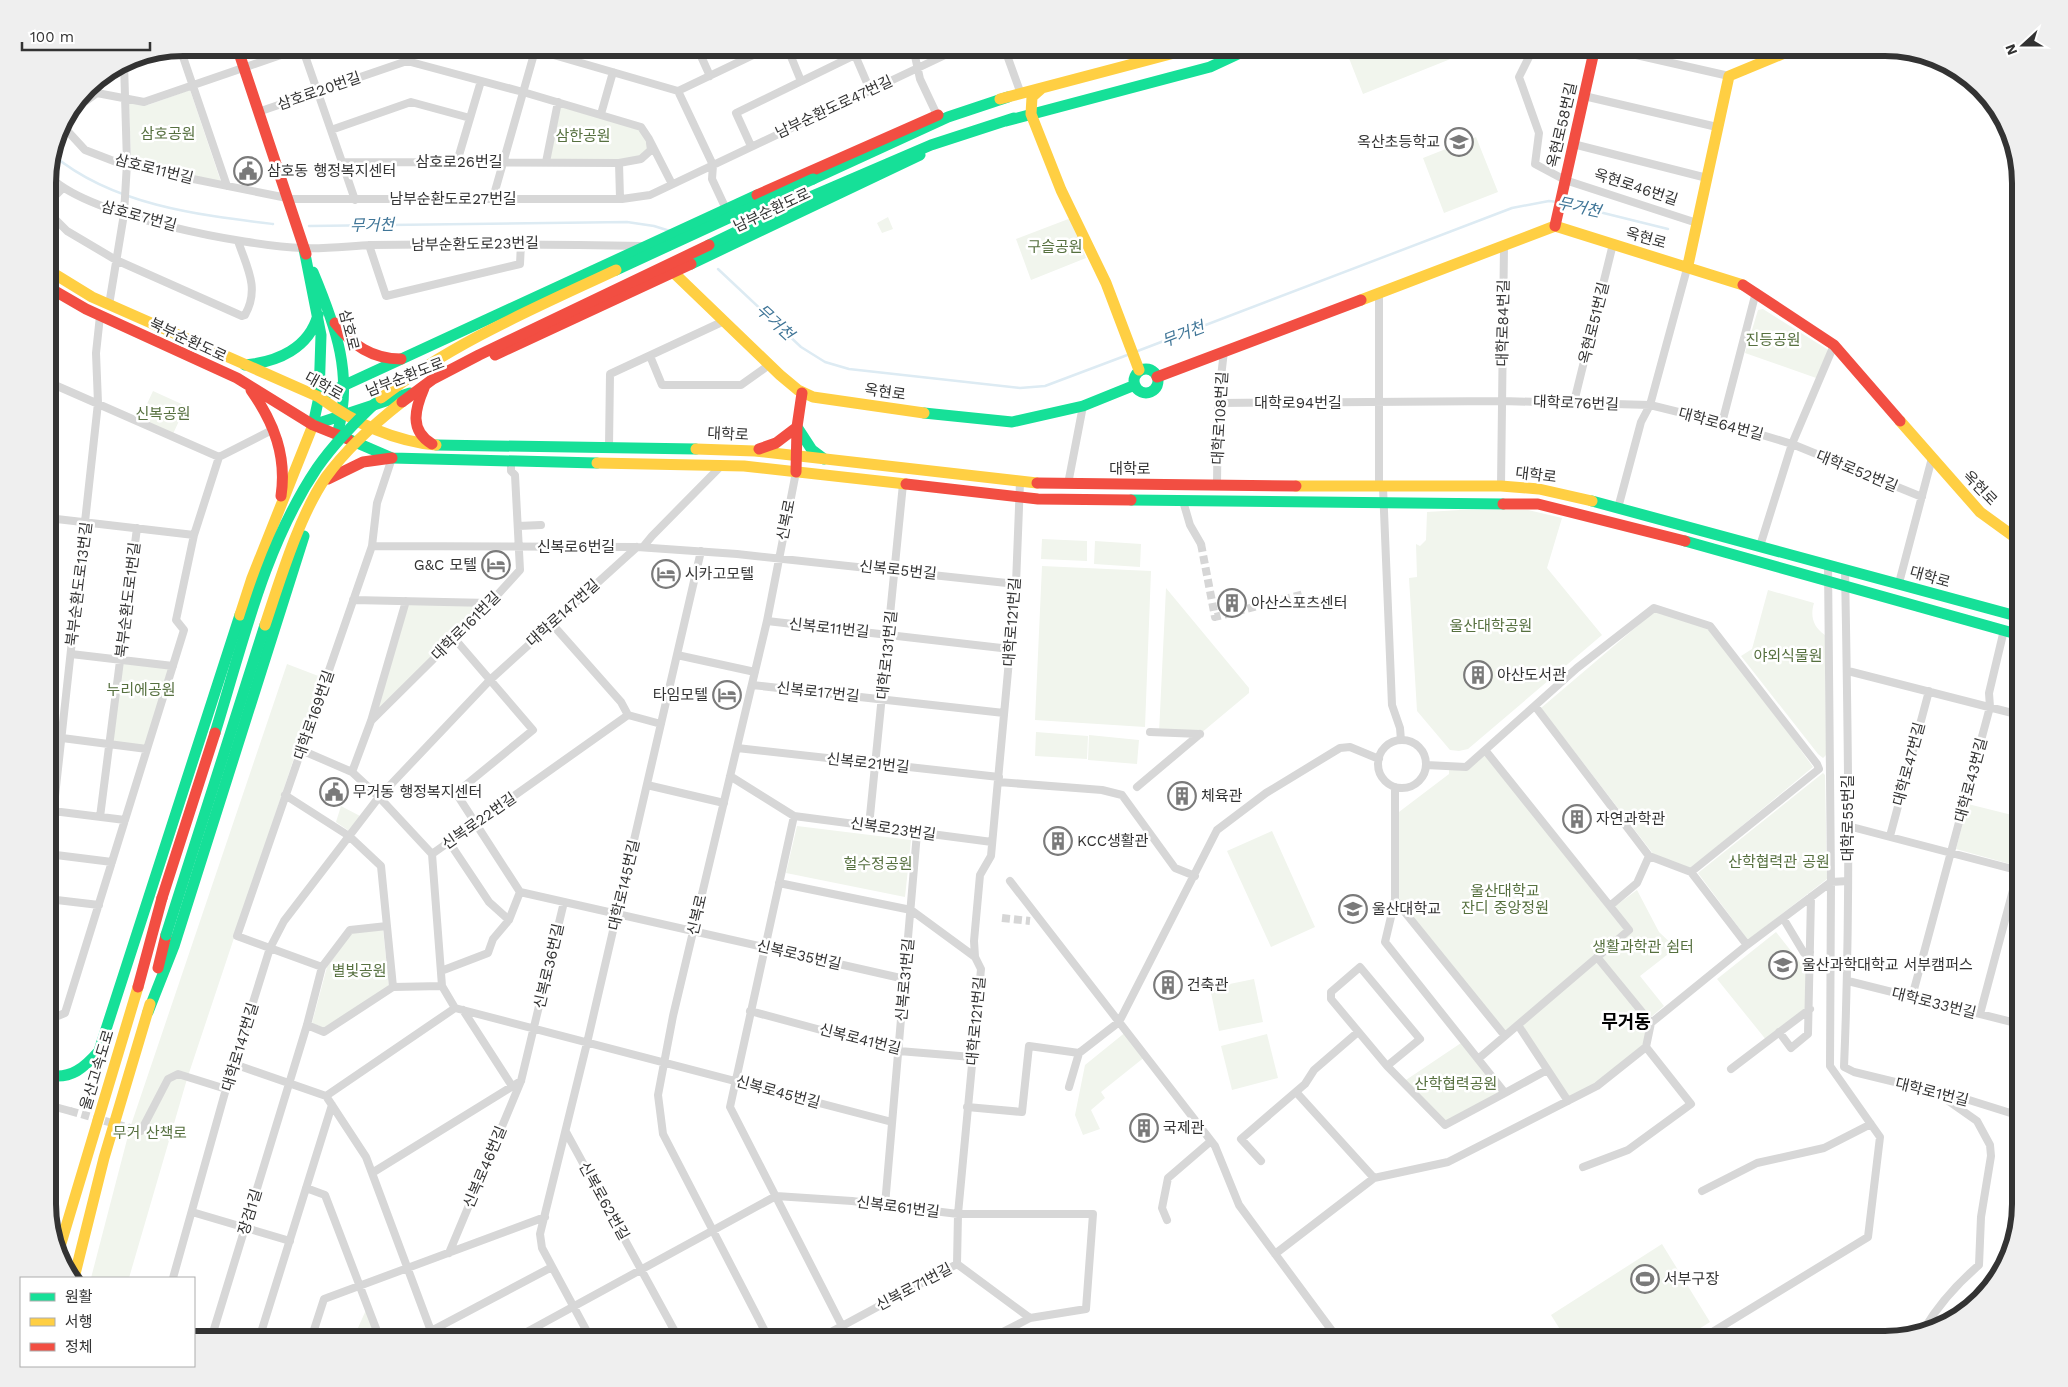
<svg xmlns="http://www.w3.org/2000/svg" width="2068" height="1387" viewBox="0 0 2068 1387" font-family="'Work Sans','Noto Sans KR',sans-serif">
	<rect width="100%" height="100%" fill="#fff"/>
	<path fill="#f1f5ed" d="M1469,47L1473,50L1363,94L1345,48Z
		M190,90L221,182L134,162L131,159L129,103L148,105Z
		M558,102L641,127L651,150L641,159L546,162Z
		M1476,137L1498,192L1444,213L1423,158Z
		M888,217L893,229L882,233L877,223Z
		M1071,218L1086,258L1031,280L1016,239Z
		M1763,309L1830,351L1819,379L1745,353L1758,310Z
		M153,391L186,406L172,436L139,421Z
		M1460,510H1528L1562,518L1547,568L1602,635L1468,749L1459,751L1450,750L1417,711L1409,578L1417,577L1416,544L1420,546L1426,540L1427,512Z
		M1042,539L1087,541V561L1041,559Z
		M1095,541L1141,544L1140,567L1094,564Z
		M1042,566L1151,571L1145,727L1035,720Z
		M1166,588L1249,688V693L1200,734L1159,733Z
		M1768,590L1814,603C1810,616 1813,627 1825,635L1826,755L1823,758L1818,754L1741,656L1752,649Z
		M406,601L490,603L371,721Z
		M1655,611L1708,629L1761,695L1813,767L1690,869L1654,855L1541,708Z
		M120,660L173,666L147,749L110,744Z
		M287,664L321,677L187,1079L129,1278H91L130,1128Z
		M1036,732L1088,736L1087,759L1035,756Z
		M1089,735L1139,740L1137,764L1088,760Z
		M1485,750L1629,930L1505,1036L1395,900V815L1449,774V766L1466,767Z
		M1823,773L1825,775L1827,879L1748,940L1698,873Z
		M1968,804L2020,817V851L2017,866L1956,849Z
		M341,806L360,816L349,831L336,822Z
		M797,826L911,840L905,897L786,873Z
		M1272,831L1315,927L1271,947L1227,851Z
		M1637,890L1659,932L1676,948L1640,976L1664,1006L1651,1017L1601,957L1631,930L1614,907Z
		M383,929L389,987L324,1028L312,1023L327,967L352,933Z
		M1776,932L1810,975V1009L1767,1041L1717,979Z
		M1596,960L1649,1023L1644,1045L1595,1084L1567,1098L1520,1025Z
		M1254,979L1263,1022L1219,1031L1210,988Z
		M1127,1031L1146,1056L1101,1092L1105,1098L1091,1110L1100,1129L1083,1135L1075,1115L1085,1065Z
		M1267,1034L1278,1078L1232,1090L1221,1046Z
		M1464,1041L1505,1093L1445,1125L1403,1082Z
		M1662,1244L1710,1322L1683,1339H1566L1551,1315Z
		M366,1310L377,1339H353Z"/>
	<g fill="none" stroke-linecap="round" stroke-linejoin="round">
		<path stroke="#ddebf3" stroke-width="2.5" d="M53,155C113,205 198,215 273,224
			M1563,203L1668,229
			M309,226L627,222L654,226L670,231
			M718,269L801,347L825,362L849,369L1020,388L1045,386L1130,354
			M1135,352L1512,208L1549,201L1558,202"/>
		<path stroke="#d6d6d6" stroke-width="8" stroke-dasharray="8 4" stroke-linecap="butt" d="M1201,544L1215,617L1304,594
			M1002,918L1030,921
			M70,1111L130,1128"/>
		<path stroke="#d7d7d7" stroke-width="8" d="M302,47L342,162L619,163L641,159L651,150L650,143
			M406,47L407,61
			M526,47L678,91L713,165L712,179L726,209
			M677,47L700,54L710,76
			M787,47L801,81
			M913,47L920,79L937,115
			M1004,47L1021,94
			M1534,47L1519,77L1539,133L1535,164L1565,180L1697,223
			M1601,47L1729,76
			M180,48L227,186
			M124,63L127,163
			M678,91L770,47
			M97,93L144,102L304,47
			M1584,96L1717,127
			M72,111L97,93V81
			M258,112L407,61L523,92L641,127L649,139L672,184
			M601,114L613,72
			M62,125L85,150L124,165L292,199H622L650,195L962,47
			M331,130L411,102L470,118
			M1573,144L1707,178
			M751,146L736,113L855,55L870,90
			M342,162L355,200
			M457,162L481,81
			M546,162L558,102
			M619,163L620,198
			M48,175C86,216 246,246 303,248C326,249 349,246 371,245C462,244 553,244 644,246
			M493,198L536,47
			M48,203L63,188
			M48,212L67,231L116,260L242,316L245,315C260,288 247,268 238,241
			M369,245L386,296L520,264L521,243
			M1379,292V487
			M109,305L124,214
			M650,356L662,385H741L769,365
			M48,382L219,457
			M1574,402L1613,244
			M1218,403L1502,401L1650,405L1719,422L1792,444L1922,497
			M1722,423L1756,292
			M609,446L610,374L722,322
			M1020,482L1016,584L991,856L980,875L974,941L975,957L981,969L958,1214L957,1264L1030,1318
			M1068,484L1083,406
			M1217,484L1218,403L1224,351
			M1501,486L1504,245
			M1383,487L1392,705L1400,728L1401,740
			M1183,501L1190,525L1201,544
			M1618,508L1641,422L1650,405L1688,265
			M48,518L194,535
			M518,526L541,525
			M372,546L637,547L737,554L1016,584
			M1760,546L1792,444L1834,345
			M643,547L652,536L722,465
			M1845,569C1848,735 1851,901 1844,1067L1854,1072L1969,1100L2020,1116
			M1899,583L1932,458
			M353,600L490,603
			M767,621L1010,649
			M552,624L621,702L628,715
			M454,638L533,730L456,793L520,892L905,979
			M71,654L173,666
			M677,655L755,672
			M1848,671L2020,715
			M752,685L1004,713
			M371,721L490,603L520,570L515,475L511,471V460
			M1150,732L1200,734
			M62,738L147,749
			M1378 764a24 24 0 1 1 48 0a24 24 0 1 1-48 0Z
			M737,748L999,777
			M301,750L352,772L379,797L432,854
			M1426,765L1466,767L1577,668L1654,608L1710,626L1817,764L1819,769L1691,872L1649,856L1535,706
			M352,772L371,721L406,601
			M730,776L794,816L992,842
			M998,782L1102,790L1122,795L1175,868L1195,876
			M647,785L724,803
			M1137,787L1200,734
			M285,795L349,836L381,866L393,987L442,986
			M53,811L125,820
			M794,816L730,1107L842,1326
			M100,817L137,528
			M869,826L903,484
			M1848,826L2020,871
			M1890,836L1929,691
			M449,842L489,902L509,920
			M48,854L112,862
			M48,860L98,403L96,353L100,316
			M1010,881L1215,1146L1239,1205L1338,1339
			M779,883L911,910L975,957
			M48,899L99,905
			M1395,900L1505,1036
			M1611,905L1637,883L1649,856
			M1783,918L1804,953L1810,952
			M1747,945L1831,882L1848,881
			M1597,957L1651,1023L1747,945L1691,872
			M322,967L237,936L372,546L377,503L392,458
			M441,971L488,953L493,939L509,920L520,892
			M1848,981L2020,1024
			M1912,997L1990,707L1989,693L2004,630
			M455,1008L442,986L432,854L628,715L661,724
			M463,1010L512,1086
			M750,1011L899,1051L972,1057
			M1980,1014L2020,864
			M48,1020L65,1013L184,630L176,620L194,535L219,457L274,429
			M307,1025L324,1032L393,987
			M1518,1025L1568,1101
			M1779,1032L1791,1048L1808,1034L1811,897
			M1478,1059L1629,930L1485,750
			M234,1064L326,1096
			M1387,1066L1420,1039L1360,967L1331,992V999L1387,1066L1445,1125L1505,1093L1385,942L1395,900V787
			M1731,1069L1810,1009
			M1069,1087L1079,1053
			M1296,1092L1374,1178
			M1505,1093L1547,1070
			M326,1096L455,1008L892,1122
			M326,1096L366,1157L434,1339
			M48,1105L70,1111
			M967,1107L1022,1112L1029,1046L1079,1053L1119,1022L1217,830L1266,793L1340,748L1350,747L1379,759
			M130,1128L141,1131L168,1079L178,1074L226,1089
			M566,1132L679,1339
			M1261,1161L1241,1139L1305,1084L1314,1070L1358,1032
			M1583,1167L1628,1150L1691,1104L1646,1047
			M372,1173L521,1081
			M306,1188L325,1195L380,1339
			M1702,1191L1757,1163L1824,1148L1871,1124
			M885,1205L917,833
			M192,1212L290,1241
			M1167,1220L1162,1208L1168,1178L1211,1141
			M449,1253L521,1081L564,902
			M1275,1254L1374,1178L1448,1162L1597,1086L1646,1047L1651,1023
			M173,1278L226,1089L270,948L284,921L379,797L490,680L637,547
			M1924,1329C1939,1304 1957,1284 1979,1265L1981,1217L1991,1156L1990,1145L1977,1121L1940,1095
			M214,1331L233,1339
			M431,1331L552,1267
			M1706,1336L1868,1237L1880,1137L1830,1066L1831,882L1828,564
			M211,1339L307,1025L322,967L350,930L387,926
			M259,1339L332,1105
			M311,1339L324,1299L545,1217
			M514,1339L776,1196L852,1201L958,1214H1093L1086,1309L1030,1318L989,1339
			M591,1339L542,1248L540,1234L587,1043L701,551
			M769,1339L663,1134L658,1095L673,1016L767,621L796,472
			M818,1339L957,1264"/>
		<path stroke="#16e098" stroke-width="11" d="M1006,121L1210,67L1253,47
			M813,179L948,117L1008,97
			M796,203L931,145L1014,118
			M304,249L321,335L319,397L313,425L410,393
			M691,264L920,155
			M313,272C336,327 354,376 337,435
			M245,365C278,362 309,348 318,315
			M1134 381a12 12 0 1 1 24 0a12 12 0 1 1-24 0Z
			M319,397L757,195
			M924,413L1012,422L1083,406L1135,385
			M797,427L812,450L824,459
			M348,439L392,458L597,463
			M436,445L696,449
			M1131,500L1503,504
			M1592,501L2020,617
			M1685,541L2020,635
			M148,1012L174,946L304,536
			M48,1075C71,1080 85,1067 99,1051L240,615"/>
		<path stroke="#ffcf43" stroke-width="11" d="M1041,89L1032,97L1031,114L1061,190L1106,283L1139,370
			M1000,99L1197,47
			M1688,265L1729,76L1799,47
			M48,270L92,297L319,397C353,422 393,441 436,445
			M674,273L780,375L798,390L813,397L924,413
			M1361,300L1555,226L1743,285
			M1900,421L1980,512L2020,541
			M696,449L755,451L1037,483
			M597,463L744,466L906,484
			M1296,486H1501L1539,489L1592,501
			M240,615L252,578L313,425
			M59,1250L138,987
			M74,1278L104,1158L150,1004"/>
		<path stroke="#f24e42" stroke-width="11" d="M237,47L306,254
			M757,195L938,115
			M1555,226L1595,47
			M1743,285L1834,345L1900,421
			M48,287L86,309L237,378L313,425L348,439
			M335,323C352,345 372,359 401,359
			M495,355L691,264
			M1157,377L1361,300
			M424,388C415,409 409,430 432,444
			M251,390C274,423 287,456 281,496
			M759,449L776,443L797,427
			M796,472L797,427L802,393
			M328,479L363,462L392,458
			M1037,483L1296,486
			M906,484L1038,499L1131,500
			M1503,504H1538L1685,541
			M158,968L166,935
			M138,987L162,898"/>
		<path stroke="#d7d7d7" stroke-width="8" d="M124,214L127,163"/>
		<path stroke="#16e098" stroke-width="11" d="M709,245L796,203
			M616,270L813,179
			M215,733C243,643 264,547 317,468C335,442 357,420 381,398
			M166,935L265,625"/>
		<path stroke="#ffcf43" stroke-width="11" d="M381,398C452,343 535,308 616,270
			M265,625C280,580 299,516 326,477C347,448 374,424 402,402"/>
		<path stroke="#f24e42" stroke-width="11" d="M402,402L433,379L479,355L709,245
			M162,898L215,733"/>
	</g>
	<defs>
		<symbol id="school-ring" viewBox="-11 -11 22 22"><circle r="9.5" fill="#fff" stroke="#7a7a7a" stroke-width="1.5"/><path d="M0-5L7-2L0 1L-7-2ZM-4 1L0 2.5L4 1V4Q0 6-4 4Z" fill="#7a7a7a"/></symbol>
		<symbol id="civic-ring" viewBox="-11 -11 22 22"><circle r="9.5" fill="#fff" stroke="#7a7a7a" stroke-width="1.5"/><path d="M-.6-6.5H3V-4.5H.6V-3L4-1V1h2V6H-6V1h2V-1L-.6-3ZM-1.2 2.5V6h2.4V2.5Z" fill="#7a7a7a"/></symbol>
		<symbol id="hotel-ring" viewBox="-11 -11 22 22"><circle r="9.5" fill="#fff" stroke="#7a7a7a" stroke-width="1.5"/><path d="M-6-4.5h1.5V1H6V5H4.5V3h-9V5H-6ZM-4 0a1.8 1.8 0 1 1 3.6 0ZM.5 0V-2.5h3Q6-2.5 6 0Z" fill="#7a7a7a"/></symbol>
		<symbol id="building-ring" viewBox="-11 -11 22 22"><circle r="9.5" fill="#fff" stroke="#7a7a7a" stroke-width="1.5"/><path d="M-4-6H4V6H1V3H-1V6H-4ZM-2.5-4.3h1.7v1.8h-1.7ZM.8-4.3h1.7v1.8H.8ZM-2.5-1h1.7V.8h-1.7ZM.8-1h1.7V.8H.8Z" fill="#7a7a7a"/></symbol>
		<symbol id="university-ring" viewBox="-11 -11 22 22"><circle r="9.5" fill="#fff" stroke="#7a7a7a" stroke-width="1.5"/><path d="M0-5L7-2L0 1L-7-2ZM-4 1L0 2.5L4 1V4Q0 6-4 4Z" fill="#7a7a7a"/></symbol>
		<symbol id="stadium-ring" viewBox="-11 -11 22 22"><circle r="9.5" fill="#fff" stroke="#7a7a7a" stroke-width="1.5"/><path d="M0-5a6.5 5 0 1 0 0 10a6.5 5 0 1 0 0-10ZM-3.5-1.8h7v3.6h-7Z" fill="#7a7a7a"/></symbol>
	</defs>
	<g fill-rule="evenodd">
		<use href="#school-ring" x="1443" y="126" width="32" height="32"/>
		<use href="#civic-ring" x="232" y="155" width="32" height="32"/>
		<use href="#hotel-ring" x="480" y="549" width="32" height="32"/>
		<use href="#hotel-ring" x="650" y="558" width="32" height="32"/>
		<use href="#building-ring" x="1216" y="587" width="32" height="32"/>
		<use href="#building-ring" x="1462" y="659" width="32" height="32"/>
		<use href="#hotel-ring" x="711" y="679" width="32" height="32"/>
		<use href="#civic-ring" x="318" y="776" width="32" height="32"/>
		<use href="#building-ring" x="1166" y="780" width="32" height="32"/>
		<use href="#building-ring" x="1561" y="803" width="32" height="32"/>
		<use href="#building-ring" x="1042" y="825" width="32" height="32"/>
		<use href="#university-ring" x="1337" y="893" width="32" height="32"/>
		<use href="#university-ring" x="1767" y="949" width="32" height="32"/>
		<use href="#building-ring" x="1152" y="969" width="32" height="32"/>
		<use href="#building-ring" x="1128" y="1112" width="32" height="32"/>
		<use href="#stadium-ring" x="1629" y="1263" width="32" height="32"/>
	</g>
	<g text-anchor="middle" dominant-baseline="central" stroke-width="5" stroke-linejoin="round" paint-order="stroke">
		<g font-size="15" fill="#333" stroke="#fff">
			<text transform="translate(319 91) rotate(-19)">삼호로20번길</text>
			<text transform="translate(834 107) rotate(-25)">남부순환도로47번길</text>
			<text transform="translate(1562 125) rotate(-77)">옥현로58번길</text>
			<text x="459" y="162">삼호로26번길</text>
			<text transform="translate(154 169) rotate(14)">삼호로11번길</text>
			<text transform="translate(1636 187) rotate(18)">옥현로46번길</text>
			<text x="453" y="199">남부순환도로27번길</text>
			<text transform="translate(772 210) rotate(-25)">남부순환도로</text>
			<text transform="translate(139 216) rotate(15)">삼호로7번길</text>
			<text transform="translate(1646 238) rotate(16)">옥현로</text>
			<text transform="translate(475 244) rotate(-1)">남부순환도로23번길</text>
			<text transform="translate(1503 323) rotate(-89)">대학로84번길</text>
			<text transform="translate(1594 323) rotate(-76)">옥현로51번길</text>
			<text transform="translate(349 330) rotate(76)">삼호로</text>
			<text transform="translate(188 340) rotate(25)">북부순환도로</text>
			<text transform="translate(405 377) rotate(-21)">남부순환도로</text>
			<text transform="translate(324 386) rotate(29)">대학로</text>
			<text transform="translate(885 392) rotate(8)">옥현로</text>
			<text x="1298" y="403">대학로94번길</text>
			<text transform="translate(1576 403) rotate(2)">대학로76번길</text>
			<text transform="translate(1220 418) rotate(-87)">대학로108번길</text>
			<text transform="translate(1721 424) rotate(15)">대학로64번길</text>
			<text transform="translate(728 434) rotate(3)">대학로</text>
			<text x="1130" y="469">대학로</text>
			<text transform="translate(1857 471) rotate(22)">대학로52번길</text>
			<text transform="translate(1536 475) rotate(7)">대학로</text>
			<text transform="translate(1980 488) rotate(46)">옥현로</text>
			<text transform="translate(786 520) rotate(-79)">신복로</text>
			<text x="576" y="547">신복로6번길</text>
			<text transform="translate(898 570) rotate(6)">신복로5번길</text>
			<text transform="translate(1930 577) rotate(16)">대학로</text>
			<text transform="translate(79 584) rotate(-83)">북부순환도로13번길</text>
			<text transform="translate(128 600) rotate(-83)">북부순환도로1번길</text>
			<text transform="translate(563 613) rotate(-42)">대학로147번길</text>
			<text transform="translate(1012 622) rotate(-86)">대학로121번길</text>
			<text transform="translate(466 626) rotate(-45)">대학로161번길</text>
			<text transform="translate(829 628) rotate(6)">신복로11번길</text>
			<text transform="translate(887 655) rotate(-84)">대학로131번길</text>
			<text transform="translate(818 692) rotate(6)">신복로17번길</text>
			<text transform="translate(314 715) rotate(-71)">대학로169번길</text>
			<text transform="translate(868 763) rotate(6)">신복로21번길</text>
			<text transform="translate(1909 764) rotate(-75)">대학로47번길</text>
			<text transform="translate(1971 780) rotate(-75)">대학로43번길</text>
			<text transform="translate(1848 818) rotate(-90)">대학로55번길</text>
			<text transform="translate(479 821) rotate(-35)">신복로22번길</text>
			<text transform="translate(893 829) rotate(8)">신복로23번길</text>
			<text transform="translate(624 885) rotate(-77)">대학로145번길</text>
			<text transform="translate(697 915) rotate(-77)">신복로</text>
			<text transform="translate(799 955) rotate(13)">신복로35번길</text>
			<text transform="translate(549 966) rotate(-77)">신복로36번길</text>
			<text transform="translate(905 980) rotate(-85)">신복로31번길</text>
			<text transform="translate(1934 1003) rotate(14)">대학로33번길</text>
			<text transform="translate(976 1021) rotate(-85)">대학로121번길</text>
			<text transform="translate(860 1039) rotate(14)">신복로41번길</text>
			<text transform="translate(240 1047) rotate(-73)">대학로147번길</text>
			<text transform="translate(97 1070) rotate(-73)">울산고속도로</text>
			<text transform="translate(778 1092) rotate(15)">신복로45번길</text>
			<text transform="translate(1932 1092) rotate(14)">대학로1번길</text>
			<text transform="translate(485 1167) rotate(-67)">신복로46번길</text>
			<text transform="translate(604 1201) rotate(61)">신복로62번길</text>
			<text transform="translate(898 1207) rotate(7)">신복로61번길</text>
			<text transform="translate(250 1212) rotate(-73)">장검1길</text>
			<text transform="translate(914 1287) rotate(-28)">신복로71번길</text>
		</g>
		<g font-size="15" fill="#56703f" stroke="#fff">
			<text x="168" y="134">삼호공원</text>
			<text x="583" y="136">삼한공원</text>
			<text x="1055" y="247">구슬공원</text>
			<text x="1773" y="340">진등공원</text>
			<text x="163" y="414">신복공원</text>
			<text x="1491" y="626">울산대학공원</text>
			<text x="1788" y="656">야외식물원</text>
			<text x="141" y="690">누리에공원</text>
			<text x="1779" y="862">산학협력관 공원</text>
			<text x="878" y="864">헐수정공원</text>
			<text x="1505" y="891">울산대학교<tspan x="1505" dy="17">잔디 중앙정원</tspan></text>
			<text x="1643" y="947">생활과학관 쉼터</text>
			<text x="359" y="971">별빛공원</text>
			<text x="1456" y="1084">산학협력공원</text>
			<text x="150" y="1133">무거 산책로</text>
		</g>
		<g font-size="15" fill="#333" stroke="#fff" text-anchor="start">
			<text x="1440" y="142" text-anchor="end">옥산초등학교</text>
			<text x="267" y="171">삼호동 행정복지센터</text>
			<text x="477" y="565" text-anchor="end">G&amp;C 모텔</text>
			<text x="685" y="574">시카고모텔</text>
			<text x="1251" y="603">아산스포츠센터</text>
			<text x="1497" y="675">아산도서관</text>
			<text x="708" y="695" text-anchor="end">타임모텔</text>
			<text x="353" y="792">무거동 행정복지센터</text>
			<text x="1201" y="796">체육관</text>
			<text x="1596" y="819">자연과학관</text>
			<text x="1077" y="841">KCC생활관</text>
			<text x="1372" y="909">울산대학교</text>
			<text x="1802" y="965">울산과학대학교 서부캠퍼스</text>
			<text x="1187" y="985">건축관</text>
			<text x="1163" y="1128">국제관</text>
			<text x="1664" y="1279">서부구장</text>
		</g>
		<g font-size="16" font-style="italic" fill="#3f7597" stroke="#fff">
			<text transform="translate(1579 207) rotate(12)">무거천</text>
			<text transform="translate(372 225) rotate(-1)">무거천</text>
			<text transform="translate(775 322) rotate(43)">무거천</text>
			<text transform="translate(1183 334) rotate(-21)">무거천</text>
		</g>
		<g font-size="18" font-weight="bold" fill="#000" stroke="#fff">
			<text x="1626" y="1021">무거동</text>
		</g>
	</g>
	<path d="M0 0H2068V1387H0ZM183 56H1885A127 127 0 0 1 2012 183V1204A127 127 0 0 1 1885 1331H183A127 127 0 0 1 56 1204V183A127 127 0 0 1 183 56Z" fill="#efefef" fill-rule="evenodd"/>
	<path fill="none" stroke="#333" stroke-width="6" d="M183 56H1885A127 127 0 0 1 2012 183V1204A127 127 0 0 1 1885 1331H183A127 127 0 0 1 56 1204V183A127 127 0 0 1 183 56Z"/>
	<rect x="20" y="1277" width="175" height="90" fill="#ffffff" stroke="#adadad"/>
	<rect x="30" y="1293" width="25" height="8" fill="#16e098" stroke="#adadad"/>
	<text x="65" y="1302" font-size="15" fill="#333333">원활</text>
	<rect x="30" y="1318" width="25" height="8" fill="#ffcf43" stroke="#adadad"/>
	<text x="65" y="1327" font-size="15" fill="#333333">서행</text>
	<rect x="30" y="1343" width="25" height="8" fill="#f24e42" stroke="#adadad"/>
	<text x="65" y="1352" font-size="15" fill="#333333">정체</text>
	<g transform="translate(2023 45) rotate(249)" stroke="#ffffff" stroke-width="4" paint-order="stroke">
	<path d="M0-4L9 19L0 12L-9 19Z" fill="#333333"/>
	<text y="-8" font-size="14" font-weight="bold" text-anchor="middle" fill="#333333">N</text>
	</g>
	<path d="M22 42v8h128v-8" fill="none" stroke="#333333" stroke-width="2.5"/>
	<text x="30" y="42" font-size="15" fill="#333333" stroke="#ffffff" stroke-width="4" paint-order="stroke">100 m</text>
</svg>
